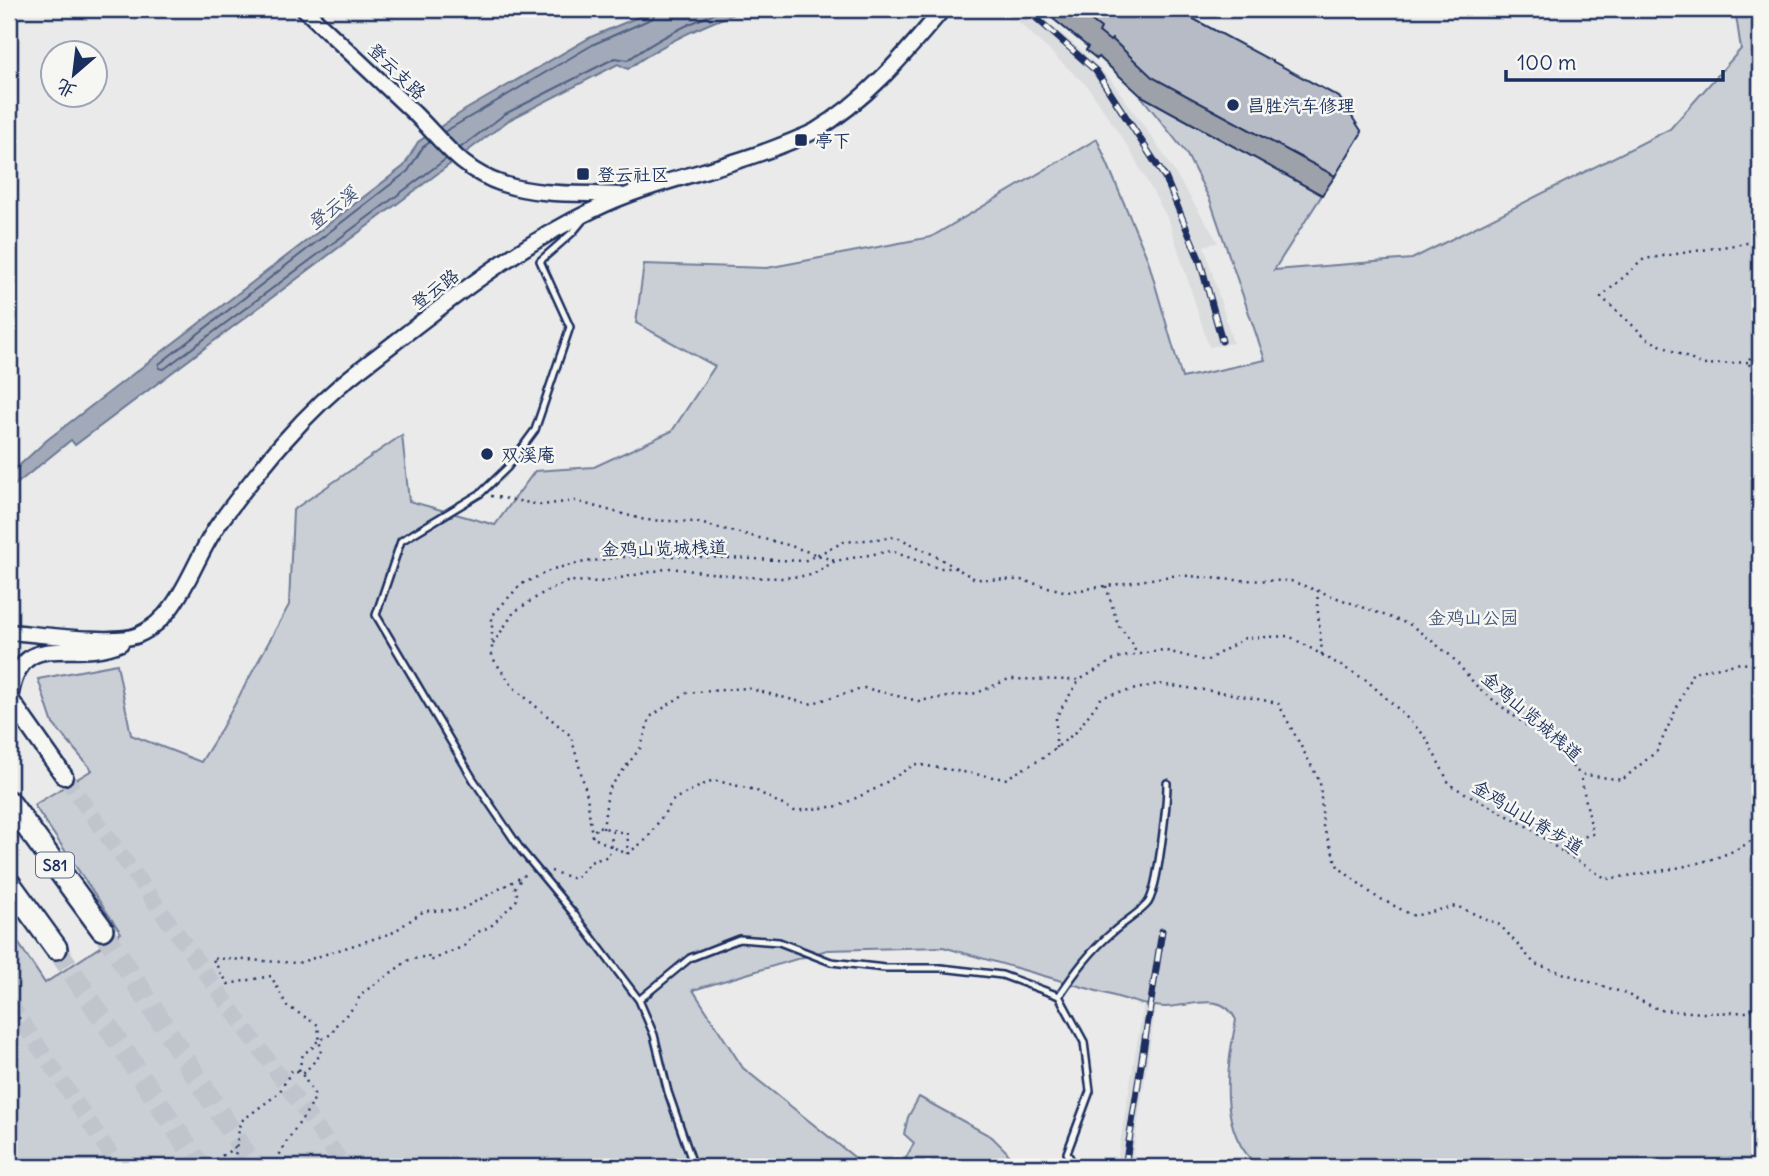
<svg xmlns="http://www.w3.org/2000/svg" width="1769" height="1176" viewBox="0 0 1769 1176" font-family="Delius,'LXGW WenKai TC',sans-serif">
	<rect width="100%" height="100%" fill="#e9eae9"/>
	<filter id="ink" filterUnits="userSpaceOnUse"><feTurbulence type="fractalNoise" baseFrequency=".0143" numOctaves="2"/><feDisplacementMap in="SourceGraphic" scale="14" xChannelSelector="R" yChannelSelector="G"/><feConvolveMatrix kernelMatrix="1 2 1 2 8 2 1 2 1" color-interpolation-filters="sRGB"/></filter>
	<g filter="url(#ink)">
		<path fill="#dadcde" d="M1005,9H1032L1081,50L1111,80L1160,149L1218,242L1204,246L1233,343L1209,347L1169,221L1128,147L1088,87Z
			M1168,930L1131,1167H1116L1156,932Z"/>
		<path fill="#caced5" stroke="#727e9a" stroke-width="2" d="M1735,9H1760V1167H1259C1216,1131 1227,1069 1236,1020C1222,990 1191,1007 1165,1007C1158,1007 1150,1005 1142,1004L943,947L827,950L693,990L743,1068L854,1157L860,1167H9V929L45,983L121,933L34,805L92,770L53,724L38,679L117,664L131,735L201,762L219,733L289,605L293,510L402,435L409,501L495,525L535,471L594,467L672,431L715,366L636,323L644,264L767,268L931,237L1097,139L1148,260L1182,378L1265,360L1210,200L1186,153L1140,95L1322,195L1274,270L1412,259L1670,129L1741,49Z
			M919,1097L992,1137L1007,1152L1015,1167H901L914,1143L904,1134L908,1117Z"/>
		<path fill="#a2aaba" stroke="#6c7995" stroke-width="2" d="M657,9H746C704,25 664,42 628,69L618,64L509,120L75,445L71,440L9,490V475L47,440L404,166L418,142L465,110L591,37Z"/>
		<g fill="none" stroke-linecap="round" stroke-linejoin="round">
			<path stroke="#516083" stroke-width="2" d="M444,132L594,44L653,18L657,9
				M430,142L423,147L408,171L159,364V368L164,369L446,159
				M460,148L505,114L615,58L628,60C658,38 691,22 726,9"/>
			<path stroke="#c0c5cd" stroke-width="16" stroke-dasharray="16 8" stroke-linecap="butt" d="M64,776L345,1167
				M9,1002L119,1167"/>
			<path stroke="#c0c5cd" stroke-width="21" stroke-dasharray="21 10" stroke-linecap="butt" d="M102,929L254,1167
				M56,948L201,1167"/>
			<defs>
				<path id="service" d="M583,220L573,232L540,261L570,327L535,430L507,468L481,493L401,541L376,615L473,779L521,850L574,914L639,1000
					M1059,996C1075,972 1091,950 1114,931C1124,922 1138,914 1147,904C1158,893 1167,802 1167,783
					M694,1167L668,1092L654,1035L639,1000L690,958L739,939L779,942L831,962L885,968H941L1002,975L1059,996L1084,1042L1090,1091L1067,1153L1075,1167"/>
				<path id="tertiary" d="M304,9C340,43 377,78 413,112C444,142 460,170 503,184C539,196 582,193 620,195
					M9,632C37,634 116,645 138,635C182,616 193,558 220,522C261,467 304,412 359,370C434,313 507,251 593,210C651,181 717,171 777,147C790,142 803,137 815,131C867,100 905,54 943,9
					M10,700C20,624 71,665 121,643"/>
				<path id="secondary" d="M9,698L64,776"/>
				<path id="motorway" d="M9,802L102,929
					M9,883L56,948"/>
			</defs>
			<use href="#service" stroke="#1b2f5e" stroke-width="10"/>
			<use href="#tertiary" stroke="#1b2f5e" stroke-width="19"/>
			<use href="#secondary" stroke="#1b2f5e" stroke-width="21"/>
			<use href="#motorway" stroke="#1b2f5e" stroke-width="26"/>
			<path stroke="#1b2f5e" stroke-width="2.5" stroke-dasharray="2 5" stroke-linecap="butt" d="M1746,9L1760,22
				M1760,339L1748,362L1760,383
				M1748,362L1703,365L1649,340L1601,297L1644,259L1760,241
				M491,496L541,505L575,501L645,520L695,522L788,545L835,561
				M1106,586L1118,625L1131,641L1137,655
				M1318,590C1316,612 1321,632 1322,655
				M493,644L514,612L543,593L569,581L600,582L670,568L743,577L783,578L812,575L835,561L891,551L938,568H957
				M1056,748V717L1079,680
				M603,829L608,790L641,747L650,717L686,693L747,688L809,704L865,688L918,701L977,693L1009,679L1079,680L1117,658L1163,650L1206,661L1245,638L1289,636L1366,680L1394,705L1425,736L1450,785L1525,825L1564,853L1607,879C1651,872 1729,865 1760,833
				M592,837L597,826L628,834L627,854
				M1564,853L1573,840L1593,834L1580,774
				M551,871L575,879L590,862L609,856L613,830
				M9,1007L20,1019L9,1023
				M204,1167L236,1147
				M230,1167L235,1157L240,1122L279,1093L292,1070L304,1073L321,1054L318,1025L287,1006L271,976L228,984L212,958L298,963L392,933L424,911L460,910L529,873
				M273,1167L287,1141L313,1103L314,1094L299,1069L303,1054L312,1048L315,1043L333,1033L334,1027L355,1006L361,994L409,960L428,956L430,961L464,946L476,933L491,926L516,901L518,897L515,888L523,876"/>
			<use href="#service" stroke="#f6f6f2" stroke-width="5"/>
			<use href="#tertiary" stroke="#f6f6f2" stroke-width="14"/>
			<use href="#secondary" stroke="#f6f6f2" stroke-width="16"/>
			<use href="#motorway" stroke="#f6f6f2" stroke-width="21"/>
			<defs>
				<path id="rail" d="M1026,9L1096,71L1166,179L1200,261L1222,341
					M1125,1167L1162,931"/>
			</defs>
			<use href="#rail" stroke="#1b2f5e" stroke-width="7"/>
			<use href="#rail" stroke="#f6f6f2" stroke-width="4.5" stroke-dasharray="13" stroke-linecap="butt"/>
			<path stroke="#1b2f5e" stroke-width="2.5" stroke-dasharray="2 5" stroke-linecap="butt" d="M1760,666L1741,663L1693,672L1657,751L1622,780L1580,774L1543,738L1480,690L1451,656L1411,625L1291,581L1233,580L1178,575L1067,592L1021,580L975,579L934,555L897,537L844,542L804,561L676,556L623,557L585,562L553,569L520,585L492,616V657L513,687L571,736L587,795L592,837L627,854L647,839L674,799L713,780L755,790L794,811L839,806L877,788L915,764L1005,779L1043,758L1076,732L1102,697L1158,684L1226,693L1278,703L1320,782L1323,826L1338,867L1375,896L1414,916L1456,906L1500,925L1535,964L1624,993L1660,1010L1704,1013L1749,1012L1760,1001"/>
		</g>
		<path fill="#9da1aa" stroke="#1b2f5e" stroke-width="2" d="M1041,9H1192L1188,16L1335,176L1322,195L1140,95L1099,57L1097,59L1086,50L1088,47Z"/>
		<path fill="#b6bbc6" stroke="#1b2f5e" stroke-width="2" d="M1077,9H1192L1188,16L1339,97L1362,132L1335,176L1152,77L1112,39L1110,41L1099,32L1101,28Z"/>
	</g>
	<g fill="#1b2f5e" stroke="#f6f6f2" stroke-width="2.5">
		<circle cx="1233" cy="105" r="7"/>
		<rect x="794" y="133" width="14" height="14" rx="3.5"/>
		<rect x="576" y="167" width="14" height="14" rx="3.5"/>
		<circle cx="487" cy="454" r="7"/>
	</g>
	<g text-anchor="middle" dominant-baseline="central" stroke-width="5" stroke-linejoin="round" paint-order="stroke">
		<rect fill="#f6f6f2" stroke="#5d6b8a" stroke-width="2" x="36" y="852.5" width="38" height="25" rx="5"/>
		<g font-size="16" font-weight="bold" fill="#1b2f5e">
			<text x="55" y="865">S81</text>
		</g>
		<g font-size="18" fill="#1b2f5e" stroke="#f6f6f2">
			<text transform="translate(397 71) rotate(44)">登云支路</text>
			<text transform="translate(435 289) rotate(-37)">登云路</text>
			<text transform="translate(664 548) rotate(-1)">金鸡山览城栈道</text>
			<text transform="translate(1532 716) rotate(41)">金鸡山览城栈道</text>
			<text transform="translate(1528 817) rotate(31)">金鸡山山脊步道</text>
		</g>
		<g font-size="18" fill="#1b2f5e" stroke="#f6f6f2" text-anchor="start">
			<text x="1247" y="105">昌胜汽车修理</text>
			<text x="815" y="140">亭下</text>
			<text x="597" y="174">登云社区</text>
			<text x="501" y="454">双溪庵</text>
		</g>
		<g font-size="18" fill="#47577c" stroke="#f6f6f2">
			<text x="1473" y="617">金鸡山公园</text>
		</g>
		<g font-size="19" font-style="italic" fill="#44547a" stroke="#f6f6f2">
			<text transform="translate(332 208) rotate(-38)">登云溪</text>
		</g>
	</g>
	<rect width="1769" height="1176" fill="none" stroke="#f6f6f2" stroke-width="35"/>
	<rect x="18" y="18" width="1734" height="1141" fill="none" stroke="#1b2f5e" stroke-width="2.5" filter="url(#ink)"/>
	<g transform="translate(74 74) rotate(208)"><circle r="33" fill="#f6f6f2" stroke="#9ea6b7" stroke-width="2"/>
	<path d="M0-5L12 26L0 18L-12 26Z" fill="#1b2f5e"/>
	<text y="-10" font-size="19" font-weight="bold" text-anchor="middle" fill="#1b2f5e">北</text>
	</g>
	<path d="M1506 70v10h217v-10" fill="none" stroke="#1b2f5e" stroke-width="3.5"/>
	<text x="1517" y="70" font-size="21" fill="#1b2f5e" stroke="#f6f6f2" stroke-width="5" paint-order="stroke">100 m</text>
</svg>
